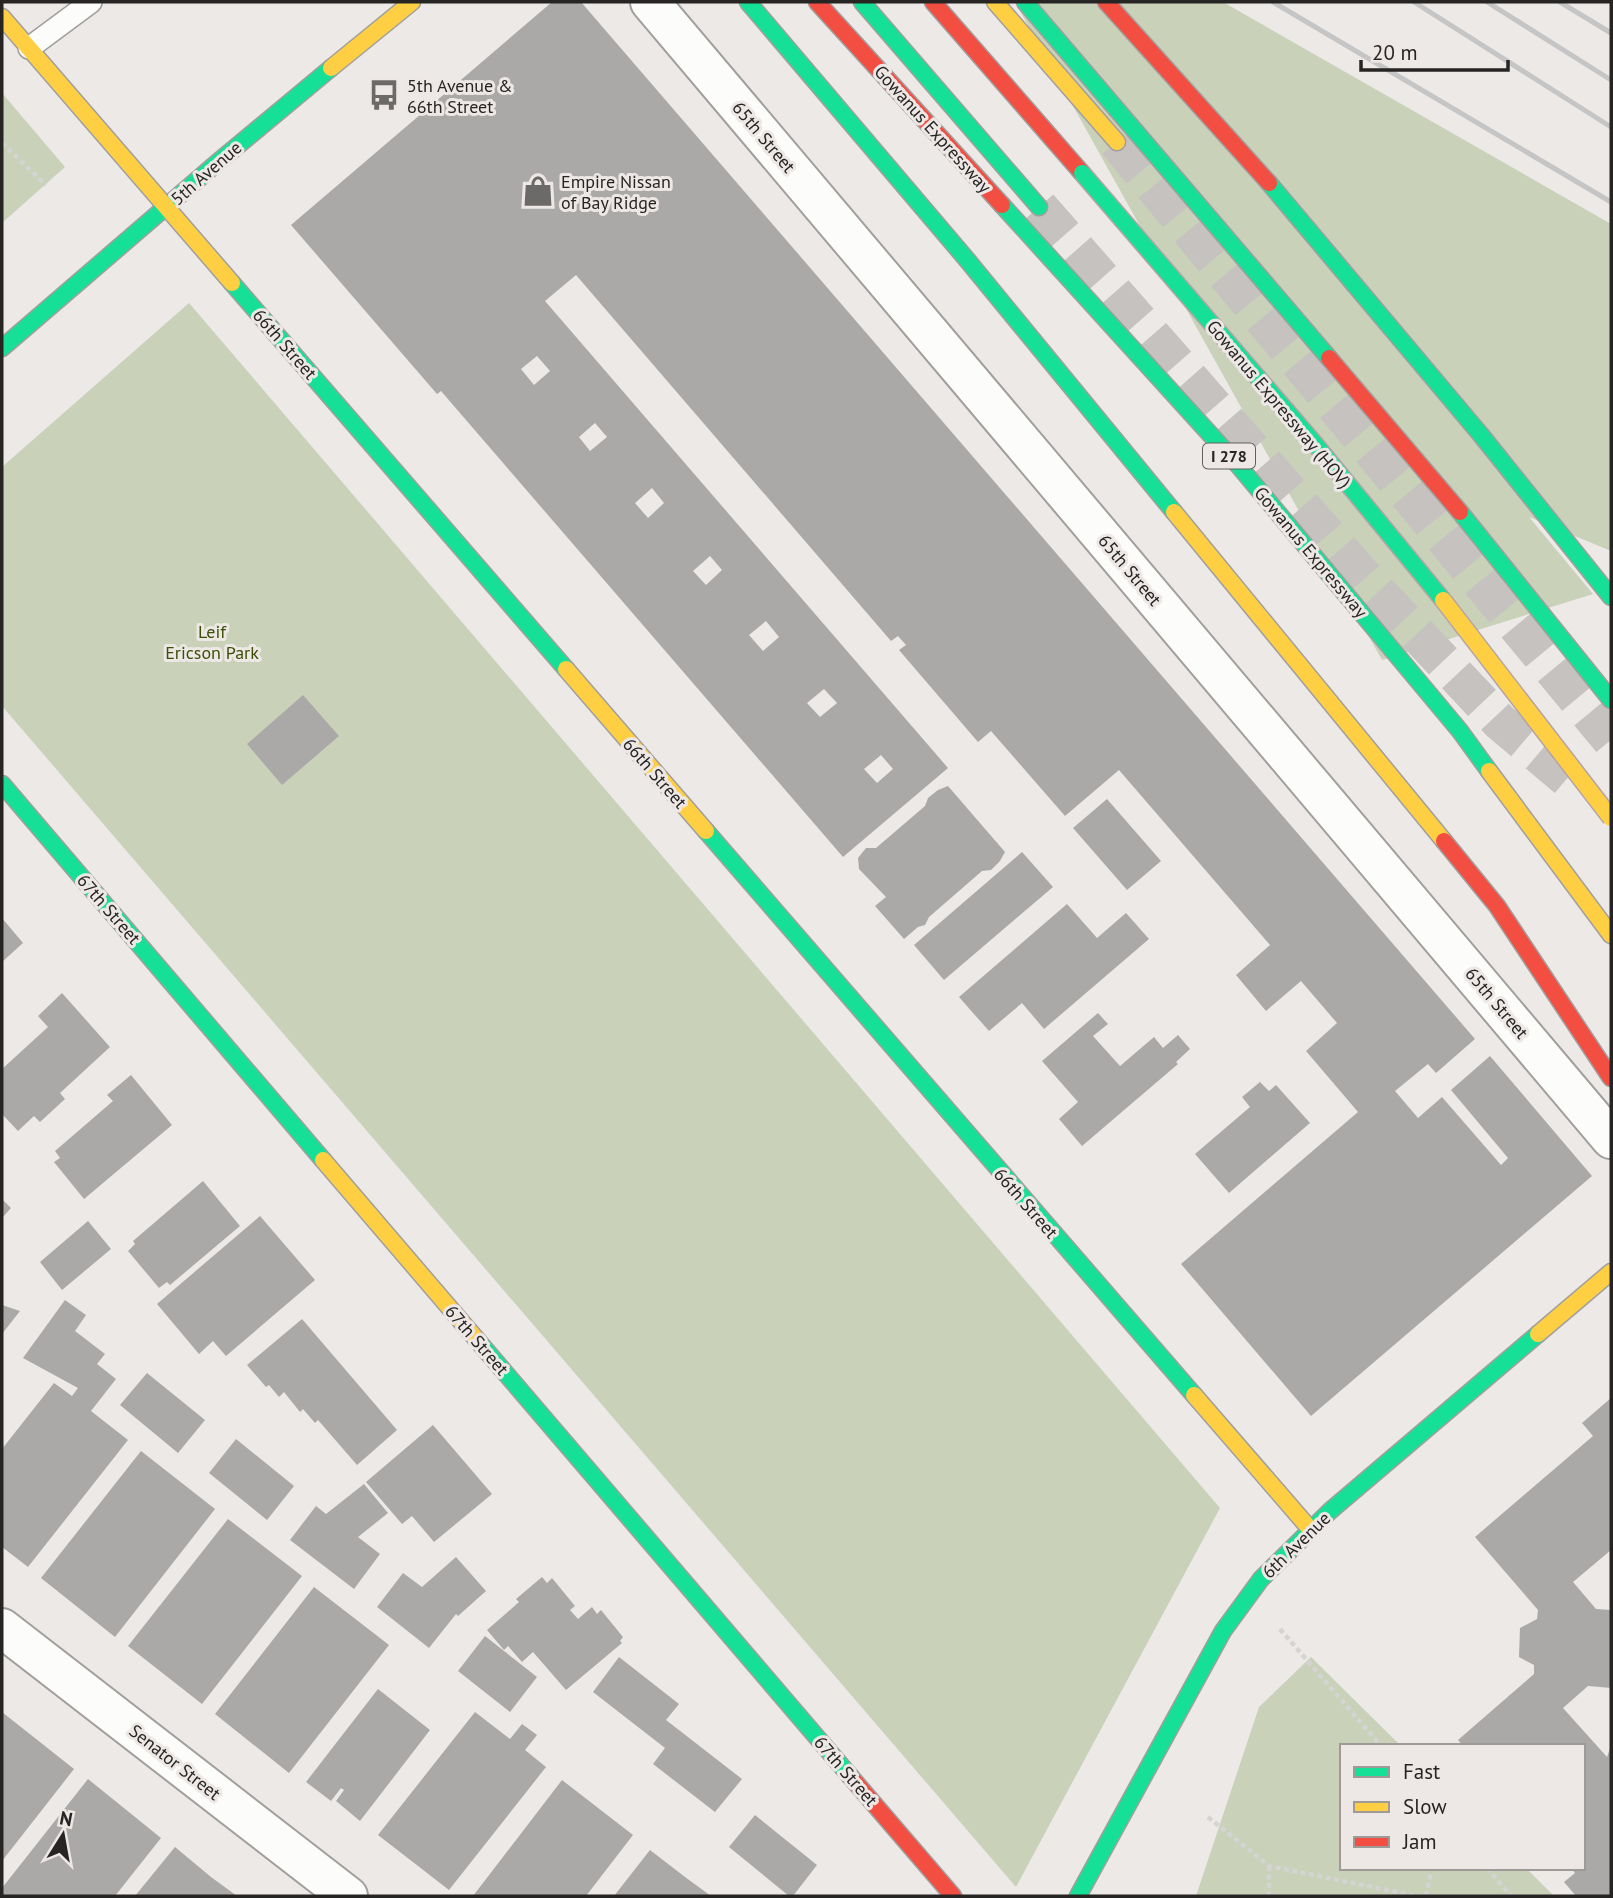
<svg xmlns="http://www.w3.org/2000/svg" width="1613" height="1898" viewBox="0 0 1613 1898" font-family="'PT Sans',sans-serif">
	<rect width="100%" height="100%" fill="#ece9e7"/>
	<path fill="#c9d1b9" d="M1015,2H1223L1611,224V551L1529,517L1593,594L1382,660Z
		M2,93L65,167L2,223Z
		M189,303L1220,1508L1016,1887L2,706V467Z
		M1311,1657L1401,1746H1342V1868H1526L1554,1896H1196L1259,1707Z"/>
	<path fill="#aba9a8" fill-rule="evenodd" d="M552,2H581L1475,1039L1436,1073L1428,1064L1395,1091L1418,1118L1442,1097L1501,1165L1508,1158L1451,1090L1490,1056L1592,1176L1311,1416L1181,1264L1358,1112L1306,1051L1337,1023L1301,981L1266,1011L1236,975L1270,945L1119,770L1065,816L991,731L978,742L899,650L906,645L898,636L891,641L576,275L545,301L948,768L843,857L441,391L437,394L291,225ZM537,356L550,371L534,385L521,369ZM595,423L607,437L590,451L579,437ZM652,488L664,503L648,518L635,503ZM710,556L722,570L706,585L693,571ZM766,621L779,637L763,651L749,635ZM824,689L837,703L820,717L807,703ZM881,755L893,769L877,783L864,769Z
		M303,695L339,736L282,785L247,744Z
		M948,786L1005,852L1000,861L991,870L982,871L929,917L925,925L918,927L904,939L875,906L886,897L859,869L858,858L866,848H876L925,806L928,798L938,790Z
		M1107,799L1161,861L1127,890L1073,828Z
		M1022,852L1053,887L944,980L914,945Z
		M1067,904L1097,938L1126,913L1149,939L1044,1029L1022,1003L989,1031L959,997Z
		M2,918L23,943L2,962Z
		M62,993L110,1047L60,1093L65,1099L40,1122L34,1116L18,1131L2,1114V1069L48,1027L38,1016Z
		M1098,1013L1108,1024L1093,1036L1120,1066L1154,1037L1163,1048L1178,1035L1190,1049L1176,1062L1178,1064L1082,1146L1059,1119L1078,1102L1042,1061Z
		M131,1075L172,1125L84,1199L54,1162L60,1158L55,1151L113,1101L107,1095Z
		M1260,1082L1269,1091L1276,1085L1310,1123L1229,1193L1195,1154L1250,1107L1242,1097Z
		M203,1181L240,1226L170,1285L167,1282L159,1288L128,1251L135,1244L133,1241Z
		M2,1199L11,1208L2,1218Z
		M260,1216L315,1280L226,1356L213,1341L199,1354L157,1304Z
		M88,1221L111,1249L62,1290L40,1262Z
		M65,1300L86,1315L75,1331L105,1354L97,1364L116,1379L91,1411L128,1440L28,1567L2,1547V1449L54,1383L72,1396L78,1388L23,1358Z
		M2,1305L20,1311L2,1334Z
		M302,1319L397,1430L357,1465L318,1420L315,1423L303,1409L300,1412L284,1392L279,1397L269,1385L266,1387L247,1365Z
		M147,1373L205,1420L178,1453L120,1405Z
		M1611,1398V1550L1573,1582L1596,1609L1611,1610V1688L1588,1686L1563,1708L1607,1757L1611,1746V1896H1576L1564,1882L1575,1873L1571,1868H1583V1746H1463L1458,1740L1534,1674V1665L1519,1657L1520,1628L1537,1619L1538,1610L1475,1537L1593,1436L1582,1423Z
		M433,1425L492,1494L434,1542L412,1516L402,1524L366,1482Z
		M236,1439L294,1486L267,1520L209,1473Z
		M141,1451L215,1509L115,1637L41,1578Z
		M364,1484L388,1513L358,1537L380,1554L354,1589L290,1540L316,1506L326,1514Z
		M228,1519L302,1576L202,1704L128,1646Z
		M456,1557L486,1591L458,1616L456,1614L429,1648L377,1607L403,1573L422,1587Z
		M542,1577L547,1583L552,1578L575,1606L570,1610L578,1619L592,1607L597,1614L601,1610L623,1637L620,1641L622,1643L566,1690L533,1652L522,1662L508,1646L504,1650L487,1630L519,1602L516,1599Z
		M314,1587L389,1645L289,1773L215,1714Z
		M485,1636L537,1677L510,1712L458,1671Z
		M619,1657L679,1704L666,1720L742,1779L715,1812L653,1764L665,1748L593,1692Z
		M378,1689L430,1730L360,1821L336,1801L344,1790L341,1788L331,1801L306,1782Z
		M2,1712L74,1769L2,1861Z
		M475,1712L510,1739L522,1724L537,1735L525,1750L546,1767L449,1890L378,1835Z
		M88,1779L161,1838L115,1896H2V1888Z
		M562,1780L633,1835L586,1896H473Z
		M755,1815L817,1865L793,1896H789L729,1847Z
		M175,1847L211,1877L237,1896H135Z
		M650,1850L685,1877L711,1896H614Z"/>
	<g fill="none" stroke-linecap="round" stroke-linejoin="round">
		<path stroke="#c5c2c0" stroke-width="38" stroke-dasharray="38 19" stroke-linecap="butt" d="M1117,142L1611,740
			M1039,207L1369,583L1500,722L1577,787"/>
		<defs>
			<path id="lane" d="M29,48L91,2"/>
			<path id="street" d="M650,2L1611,1139
				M2,1628L348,1896"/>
			<path id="fast" d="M748,2L968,261L1174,512
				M862,2L1039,207
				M1025,2L1329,358
				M1269,183L1481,435L1611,597
				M1002,205L1238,465L1460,731L1489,771
				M232,283L566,669
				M2,348L218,162L331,68
				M1460,512L1611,700
				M2,784L323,1160
				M706,831L1194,1395
				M478,1341L850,1776
				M1078,1896L1223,1631L1261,1579L1330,1511L1538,1334"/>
			<path id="slow" d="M995,2L1117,142
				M2,17L232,283
				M331,68L412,2
				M1174,512L1444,841
				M566,669L706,831
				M1489,771L1611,935
				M323,1160L478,1341
				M1538,1334L1611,1272
				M1194,1395L1310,1529"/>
			<path id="jam" d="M817,2L1002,205
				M933,2L1082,173
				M1106,2L1269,183
				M1329,358L1460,512
				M1444,841L1497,906L1611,1078
				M850,1776L953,1896"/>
		</defs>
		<use href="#lane" stroke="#a19f9e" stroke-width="24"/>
		<use href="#street" stroke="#a19f9e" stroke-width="42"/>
		<use href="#fast" stroke="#a19f9e" stroke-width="19"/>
		<use href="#slow" stroke="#a19f9e" stroke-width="19"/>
		<use href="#jam" stroke="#a19f9e" stroke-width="19"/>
		<path stroke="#d4d4d3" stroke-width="4.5" stroke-dasharray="5 3.5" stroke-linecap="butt" d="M2,143L46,185
			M1280,1629L1381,1746
			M1208,1817L1269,1866L1417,1896
			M1269,1866V1896
			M1487,1868L1511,1896
			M1426,1896L1432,1868"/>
		<use href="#lane" stroke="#fcfcfb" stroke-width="21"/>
		<use href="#street" stroke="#fcfcfb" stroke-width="38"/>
		<use href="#fast" stroke="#16e098" stroke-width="16"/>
		<use href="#slow" stroke="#ffcf43" stroke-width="16"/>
		<use href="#jam" stroke="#f24e42" stroke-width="16"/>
		<path stroke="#c6c5c5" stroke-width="5" d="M1273,2L1611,202
			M1414,2L1611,127
			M1487,2L1611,80
			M1560,2L1611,33"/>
		<defs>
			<path id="fast-bridge" d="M1082,173L1315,444L1443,600"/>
			<path id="slow-bridge" d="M1443,600L1611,818"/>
		</defs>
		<use href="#fast-bridge" stroke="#b5a3a3" stroke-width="19" stroke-linecap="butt"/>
		<use href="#slow-bridge" stroke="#b5a3a3" stroke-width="19" stroke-linecap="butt"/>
		<use href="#fast-bridge" stroke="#16e098" stroke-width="16"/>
		<use href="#slow-bridge" stroke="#ffcf43" stroke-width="16"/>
	</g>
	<defs>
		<symbol id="bus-bare" viewBox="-9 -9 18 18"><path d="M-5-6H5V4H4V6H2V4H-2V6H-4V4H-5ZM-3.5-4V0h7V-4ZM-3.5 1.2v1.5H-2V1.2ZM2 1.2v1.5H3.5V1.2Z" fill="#6c6a68" stroke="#ede8e6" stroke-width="2.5" paint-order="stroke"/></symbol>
		<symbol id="shop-bare" viewBox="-9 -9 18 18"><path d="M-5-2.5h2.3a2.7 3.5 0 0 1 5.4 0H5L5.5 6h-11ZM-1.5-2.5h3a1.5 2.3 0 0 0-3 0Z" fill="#6c6a68" stroke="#ede8e6" stroke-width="2.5" paint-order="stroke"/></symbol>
	</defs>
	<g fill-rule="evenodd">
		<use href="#bus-bare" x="362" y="73" width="44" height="44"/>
		<use href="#shop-bare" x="516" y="169" width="44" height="44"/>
	</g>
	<g text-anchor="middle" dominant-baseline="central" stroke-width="6" stroke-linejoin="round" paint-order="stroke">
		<rect fill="#ede8e6" stroke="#62605e" stroke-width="2" x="1203" y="443.5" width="52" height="25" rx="5"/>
		<g font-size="16" font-weight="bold" fill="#272524">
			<text x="1229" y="456">I 278</text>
		</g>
		<g font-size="18" fill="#272524" stroke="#ede8e6" text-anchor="start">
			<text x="407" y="85">5th Avenue &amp;<tspan x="407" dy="21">66th Street</tspan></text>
			<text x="561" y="181">Empire Nissan<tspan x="561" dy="21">of Bay Ridge</tspan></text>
		</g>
		<g font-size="18" fill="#272524" stroke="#ede8e6">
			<text transform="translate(933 129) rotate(48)">Gowanus Expressway</text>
			<text transform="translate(764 137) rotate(50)">65th Street</text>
			<text transform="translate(206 173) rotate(-41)">5th Avenue</text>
			<text transform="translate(285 344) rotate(49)">66th Street</text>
			<text transform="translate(1279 404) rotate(50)">Gowanus Expressway (HOV)</text>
			<text transform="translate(1311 552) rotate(50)">Gowanus Expressway</text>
			<text transform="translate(1130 570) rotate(50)">65th Street</text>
			<text transform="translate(655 773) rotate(49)">66th Street</text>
			<text transform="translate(109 909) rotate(49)">67th Street</text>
			<text transform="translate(1497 1003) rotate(50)">65th Street</text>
			<text transform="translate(1026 1203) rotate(49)">66th Street</text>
			<text transform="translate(477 1340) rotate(49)">67th Street</text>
			<text transform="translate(1296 1545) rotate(-44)">6th Avenue</text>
			<text transform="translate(175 1762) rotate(38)">Senator Street</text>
			<text transform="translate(846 1771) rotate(49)">67th Street</text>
		</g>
		<g font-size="18" fill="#3b4e04" stroke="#ede8e6">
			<text x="212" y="631">Leif<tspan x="212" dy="21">Ericson Park</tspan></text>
		</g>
	</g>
	<rect width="1613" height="1898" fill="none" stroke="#272524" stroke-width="7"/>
	<rect x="1340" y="1744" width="245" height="126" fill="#ede8e6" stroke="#9e9a98" stroke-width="2"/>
	<rect x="1354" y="1767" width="35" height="10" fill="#16e098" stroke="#9e9a98" stroke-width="2"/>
	<text x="1403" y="1779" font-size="21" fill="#272524">Fast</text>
	<rect x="1354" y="1802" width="35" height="10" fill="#ffcf43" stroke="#9e9a98" stroke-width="2"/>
	<text x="1403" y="1814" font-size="21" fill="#272524">Slow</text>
	<rect x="1354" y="1837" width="35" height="10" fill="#f24e42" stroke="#9e9a98" stroke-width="2"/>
	<text x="1403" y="1849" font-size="21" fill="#272524">Jam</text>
	<g transform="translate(63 1835) rotate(11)" stroke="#ede8e6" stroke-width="5" paint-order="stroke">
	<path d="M0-5L12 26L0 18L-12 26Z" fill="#272524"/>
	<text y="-10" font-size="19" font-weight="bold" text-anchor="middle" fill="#272524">N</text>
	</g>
	<path d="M1361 60v10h147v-10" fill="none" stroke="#272524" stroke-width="3.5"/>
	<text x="1372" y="60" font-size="21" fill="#272524" stroke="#ede8e6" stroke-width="5" paint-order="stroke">20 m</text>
</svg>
